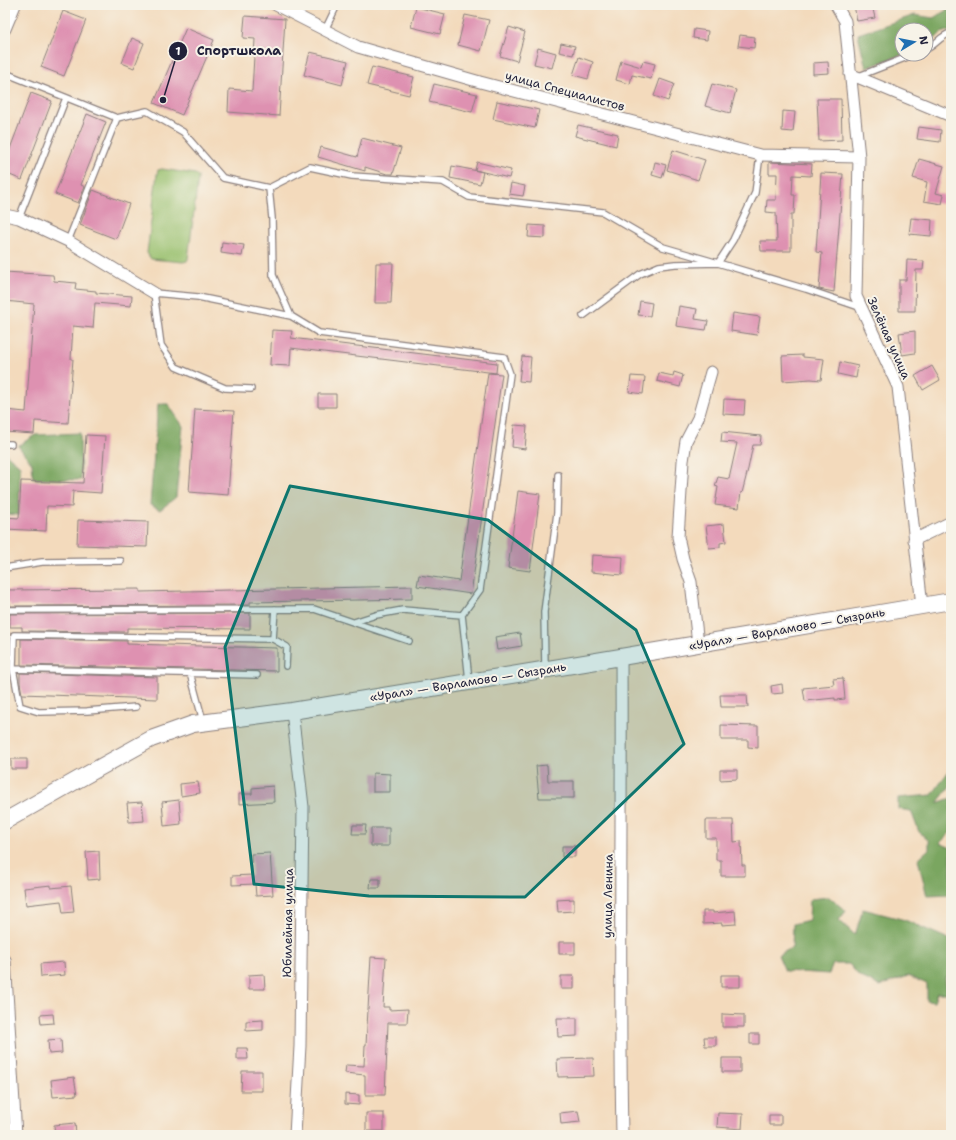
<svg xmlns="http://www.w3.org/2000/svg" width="956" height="1140" viewBox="0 0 956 1140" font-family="'Shantell Sans',sans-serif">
	<rect width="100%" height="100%" fill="#f7f3e8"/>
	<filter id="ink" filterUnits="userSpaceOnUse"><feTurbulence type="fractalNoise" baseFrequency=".025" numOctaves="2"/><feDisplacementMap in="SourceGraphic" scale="8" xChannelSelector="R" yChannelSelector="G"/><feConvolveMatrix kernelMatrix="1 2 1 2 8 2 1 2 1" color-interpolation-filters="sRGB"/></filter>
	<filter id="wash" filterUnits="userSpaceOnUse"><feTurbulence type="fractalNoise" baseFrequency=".012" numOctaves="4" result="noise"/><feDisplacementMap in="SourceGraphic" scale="16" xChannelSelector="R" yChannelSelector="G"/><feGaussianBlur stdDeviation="0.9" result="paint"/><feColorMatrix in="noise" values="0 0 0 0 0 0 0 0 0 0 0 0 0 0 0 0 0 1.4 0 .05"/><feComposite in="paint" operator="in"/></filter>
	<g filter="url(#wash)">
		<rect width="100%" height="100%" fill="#f3dabc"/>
		<path fill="#98c06d" stroke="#5d7154" d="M162,169L195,174L198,176V179L188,259L187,261L183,262L151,259L147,253L157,174L158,170Z"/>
		<path fill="#7aa660" stroke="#4e644e" d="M945,5H951V30L941,33L929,45L926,46V30H902V54H904L866,68L858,34L915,15L933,18L947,10Z
			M158,404H168L183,426L176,497L160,510L150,505Z
			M80,433L81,480L33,479L32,463L18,446L35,435Z
			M5,453L20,466L19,515L5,514Z
			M948,772H951V785L937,803L951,798V832L940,843L951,848V895L927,896L918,859L929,849V841L919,832L911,811L898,809V798L932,795Z
			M829,897L846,911L839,920L855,935L863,909L905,920L951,940V975L945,977L947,993H937L934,1002L927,1001V984L908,976L880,986L859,976L849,964H833L829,974L785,971L778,955L792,948L793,924L809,920L810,899Z"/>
		<g id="blocks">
			<path fill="#de91b1" d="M854,5H872L875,18L857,21Z
				M416,7L445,14L440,34L411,27Z
				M63,11L86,20L64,76L41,67Z
				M465,15L489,20L481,51L458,45Z
				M245,16L285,19L279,116L228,112L229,89L252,91L255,39L243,38Z
				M509,27L525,32L517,61L500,56Z
				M186,28L214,40L182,115L154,103Z
				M694,29L708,31L707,40L693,38Z
				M740,35L755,37L754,48L738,46Z
				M132,38L144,43L134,68L122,63Z
				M561,43L575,46L573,55L559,52Z
				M538,48L556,53L552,68L534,64Z
				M310,52L348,61L342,85L304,75Z
				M579,57L593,62L588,79L573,75Z
				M621,61L641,67L643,61L655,64L651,79L632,75L630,84L616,80Z
				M828,62L829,73L813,74V63Z
				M372,67L414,77L409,95L367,85Z
				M660,79L674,84L668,101L654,96Z
				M434,84L477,94L472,112L429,102Z
				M712,84L736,90L730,113L705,106Z
				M31,93L52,101L22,180L5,173V162Z
				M817,99H841L842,140L819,141Z
				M497,101L539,110L535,128L493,119Z
				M783,111L795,112L793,132L782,131Z
				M87,114L106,122L81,185L85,187L78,203L55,194Z
				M578,125L618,134L616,146L575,136Z
				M919,127L941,130L940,142L917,139Z
				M362,138L401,148L393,174H387L365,167V171L318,157L321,147L357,157Z
				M673,150L705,160L698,180L667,170Z
				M919,159L944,166L936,193L944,195L942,204L924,201L927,182L913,178Z
				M477,162L511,170L509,178L475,170Z
				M655,162L666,165L662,178L652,175Z
				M769,162L812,164L811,176L793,175L792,195H795L794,214H791V251H761L760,241H777L776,213L766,212L767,200H776L777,174H769Z
				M452,166L483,172L480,184L450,178Z
				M821,173L843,174L834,292L819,289L822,253L816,252Z
				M511,183L525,186L523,196L509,194Z
				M93,190L129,204L116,239L80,225Z
				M911,218L932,220L931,236L909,234Z
				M529,225L545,226V238L528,237Z
				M222,242L244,245L242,256L221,253Z
				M907,260L924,261L923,270H916L915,311H899V280H906Z
				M376,263H393L391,303H375Z
				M5,272L53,275L54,281L76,283L75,289L96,291V293L132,296L131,306L95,303L93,328L73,326L71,359H73L68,423L35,421L34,434L5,432V410L26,412L34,304L5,301Z
				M640,301L652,303L650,316L638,315Z
				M679,306L697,309L695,319L708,321L706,330L676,326Z
				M733,313L760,317L757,335L731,331Z
				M272,330L292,331L291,338L497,363L496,373L291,348L290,366L270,365Z
				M915,331V353L902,355L899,333Z
				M803,355V357L824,359L821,380L811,379L783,381L782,356Z
				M522,356L531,357L529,382L519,381Z
				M840,362L858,366L856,378L838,374Z
				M932,366L940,380L923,390L915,376Z
				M674,372L683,375L680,387L657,381L659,373L673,376Z
				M488,373L502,374L471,594L417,586L419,575L459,581Z
				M631,376L645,377L643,394L629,392Z
				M318,394H336V407H318Z
				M724,399L745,400L744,415L723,414Z
				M195,409L234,411L228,495L189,492Z
				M514,425L527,426L525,449L512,447Z
				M722,432L761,436L760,445H753L748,469L742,493L741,492L739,508L715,505L718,487L715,486L718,477L729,479L737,443L721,442Z
				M86,435L105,436L101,493L73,491L72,507L47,506L46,531L5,529V517L19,518L21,481L83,483Z
				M518,491L540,494L530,571L508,568Z
				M78,520L148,522L147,547L77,545Z
				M724,524L726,542L720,543V547L709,548L706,526Z
				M592,555L623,557L622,575L591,572Z
				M412,586V599L250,602V605L10,606V603H5V590L140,589V592Z
				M250,613V629L127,628V632L22,631V627H10V614Z
				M520,633L522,646L497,650L495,637Z
				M21,639L127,641V644L277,648V671L21,665Z
				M20,673L157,677V699L22,694L20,683Z
				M843,678L845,699L835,700V698L805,701L803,688L834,685L833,679Z
				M782,684L783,693L772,694L771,686Z
				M720,695H747L748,707H721Z
				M721,725L758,726V748L748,747V740H721Z
				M11,759H27V769H11Z
				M547,765L548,781H574V798H539L536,766Z
				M720,770H737V779L720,780Z
				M373,773L390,774V792H373Z
				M198,782L200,793L181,796L180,784Z
				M273,786L274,802L239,804V794H252V788Z
				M179,800L181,824L164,826L162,802Z
				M142,802L144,821L129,822L127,803Z
				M706,820H733L734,842L741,841L742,865H745V876H721V860H716V838H706Z
				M353,825H366L365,834H352Z
				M371,828H389V846H371Z
				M562,846H575V857H562Z
				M99,851L100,879L88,880L86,852Z
				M270,853L273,895L256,896L255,884L232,885V876L252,875L251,854Z
				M371,879H380V888H370Z
				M51,885V888L71,886L74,912L63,913L61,901L26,905L24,888Z
				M574,899V911L558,912L557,900Z
				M703,911H713V913L735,911L736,924L722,925V923L703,924Z
				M559,942H575V954H559Z
				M371,957L386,958L383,1007H389V1010L408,1009L407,1023H388L385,1095H365V1075L345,1073L346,1065L364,1066L365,1045H366Z
				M64,962L65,975L41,977L40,964Z
				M264,974L265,989H249V975Z
				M721,975H740V987H721Z
				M561,976H574V989H561Z
				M53,1014L54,1023L41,1024L40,1015Z
				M722,1014L744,1015V1027H722Z
				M557,1018H577V1036L558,1037Z
				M263,1020V1030L246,1031V1021Z
				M750,1034H759V1044H750Z
				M704,1037H716V1046H705Z
				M61,1039L62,1053L49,1054L48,1040Z
				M237,1048H247L248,1059H237Z
				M593,1058L594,1076L558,1077L557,1059Z
				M722,1058H740V1072H722Z
				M242,1071H262V1091H241Z
				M74,1077L77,1095L53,1097L51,1080Z
				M345,1094L359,1095V1105L345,1104Z
				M578,1111L580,1122L561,1124L560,1113Z
				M366,1113H384V1131H366Z
				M718,1113L743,1114L742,1129L717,1127Z
				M769,1115H781V1125H769Z
				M75,1123L76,1134L55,1135L54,1125Z"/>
		</g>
	</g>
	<g filter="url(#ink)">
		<use href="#blocks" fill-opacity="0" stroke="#8a7e7c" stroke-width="1"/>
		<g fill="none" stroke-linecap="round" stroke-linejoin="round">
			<defs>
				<path id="lane" d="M325,30L337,5
					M926,49C935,46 941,35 951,33
					M5,73L117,118L147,111L183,132L223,178L269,188L310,167L352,176L443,182L469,197L603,212L663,247L718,263L733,240L755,193L760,155
					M859,76L915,54
					M269,188L272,218L273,275L291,316L319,333L504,357L510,374L480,590L462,615L469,680
					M19,218L66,98
					M68,241L117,118
					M583,316L640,274L659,266L675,264L718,263L806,289L862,308
					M251,389L225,388L176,367L161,345L154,293L198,297L291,316
					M5,444H11
					M5,568L42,562L121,561
					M5,610L314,609L409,641
					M354,622L376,615L403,610L462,615
					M273,639L275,609
					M545,667L544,612L557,513L558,475
					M13,669L20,706L39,712L87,711L136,707
					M190,673L203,721
					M257,675L13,669L14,635L273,639L287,647L286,666"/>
				<path id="street" d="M276,5L358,47L480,82L760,155L859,157
					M836,5L845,21L859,157L856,296L898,387L922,606
					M5,29L15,5
					M850,74L951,116
					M5,215L19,218L68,241L154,293
					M914,540L951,522
					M698,644L691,582L683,559L678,537L683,461L686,441L698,418L711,372
					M621,657C622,816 619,976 622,1135
					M292,711L303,807L300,1046L295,1135
					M5,960L16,1135"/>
				<path id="secondary" d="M5,821L79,779L151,739L193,724L292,711L621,657L951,601"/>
			</defs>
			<use href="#lane" stroke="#8a7e7c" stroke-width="8"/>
			<use href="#street" stroke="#8a7e7c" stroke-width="13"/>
			<use href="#secondary" stroke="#8a7e7c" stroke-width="18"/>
			<use href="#lane" stroke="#fff" stroke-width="5.5"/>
			<use href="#street" stroke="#fff" stroke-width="11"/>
			<use href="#secondary" stroke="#fff" stroke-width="16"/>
		</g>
	</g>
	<path fill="#0f766e" fill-opacity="0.2" stroke="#0f766e" stroke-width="3" stroke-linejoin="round" d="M290,486L488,520L636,630L684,744L525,897L369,896L254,884L225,647Z"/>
	<g text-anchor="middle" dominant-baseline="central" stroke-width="4" stroke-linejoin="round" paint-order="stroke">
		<g font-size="12" fill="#22223b" stroke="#f7f3e8">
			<text transform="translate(565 91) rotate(15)">улица Специалистов</text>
			<text transform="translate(889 338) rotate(66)">Зелёная улица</text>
			<text transform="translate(787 629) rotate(-10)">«Урал» — Варламово — Сызрань</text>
			<text transform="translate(468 682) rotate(-9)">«Урал» — Варламово — Сызрань</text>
			<text transform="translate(608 896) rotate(-89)">улица Ленина</text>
			<text transform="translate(288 923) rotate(-89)">Юбилейная улица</text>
		</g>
	</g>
	<path fill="none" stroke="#22223b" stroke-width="1.5" d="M163 100L178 51"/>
	<g fill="#22223b" stroke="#f7f3e8" stroke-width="1.5">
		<circle cx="163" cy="100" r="4"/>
		<circle cx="178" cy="51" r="10"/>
	</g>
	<g font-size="12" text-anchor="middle" font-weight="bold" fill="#fff">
		<text x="178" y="55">1</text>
	</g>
	<g font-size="13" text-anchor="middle" font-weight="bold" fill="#22223b" stroke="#f7f3e8" stroke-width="4" stroke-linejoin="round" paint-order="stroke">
		<text x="239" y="55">Спортшкола</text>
	</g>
	<rect width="956" height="1140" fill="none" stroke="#f7f3e8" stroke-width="20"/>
	<g transform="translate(914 42) rotate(80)"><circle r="19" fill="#f7f3e8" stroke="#a29fa3"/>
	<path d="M0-3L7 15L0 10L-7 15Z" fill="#1f6fb2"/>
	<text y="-6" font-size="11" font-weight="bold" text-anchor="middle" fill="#22223b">N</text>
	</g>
</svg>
